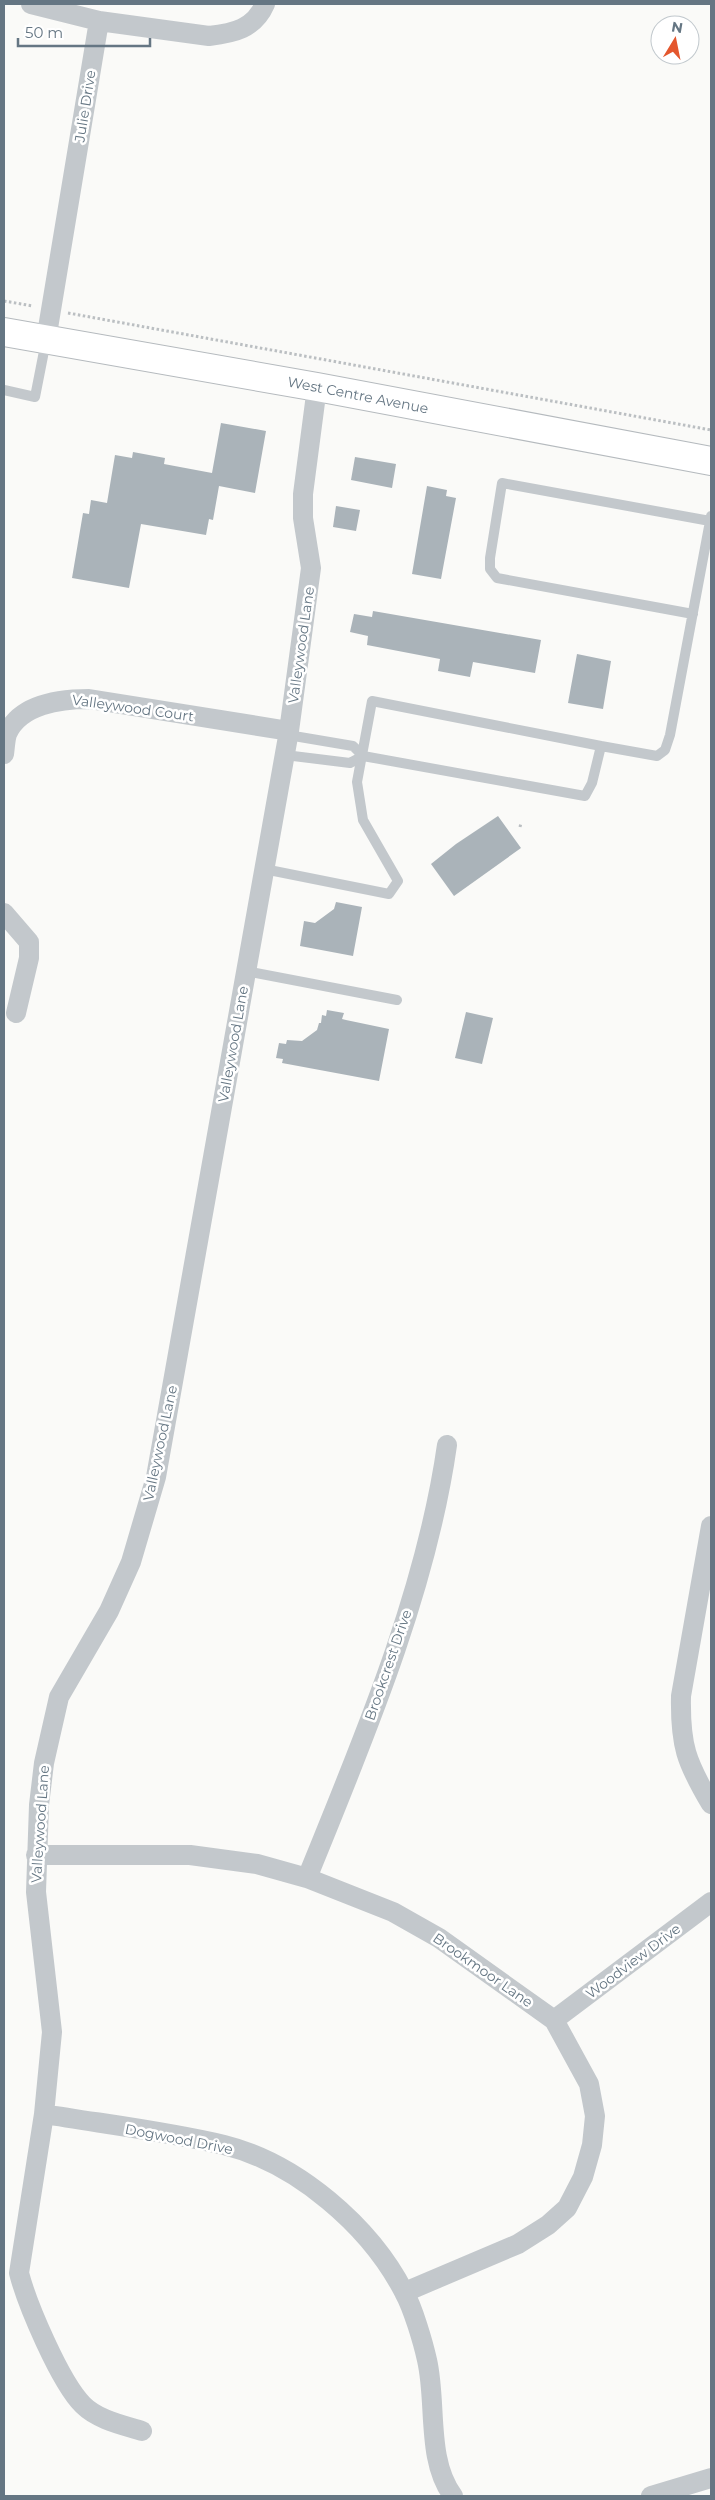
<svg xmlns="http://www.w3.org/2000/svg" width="715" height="2500" viewBox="0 0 715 2500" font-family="Montserrat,sans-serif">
	<rect width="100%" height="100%" fill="#fafaf8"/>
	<path fill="#aab3b9" d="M221,423L266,431L255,493L219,486L213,520L209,519L206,535L141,524L129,588L72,578L83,513L89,514L91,500L107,503L115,455L132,458L133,452L165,458L164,464L212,473Z
		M355,457L396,464L392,488L351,480Z
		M427,486L447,490L446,496L456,498L441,579L412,574Z
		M336,506L360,510L356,531L333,527Z
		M373,611L541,640L535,673L473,662L470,677L438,671L440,659L367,645L368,636L350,632L354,614L372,617Z
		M577,654L611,661L603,709L568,703Z
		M498,816L521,848L454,896L431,864L456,844Z
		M336,902L362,907L353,956L300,946L304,921L315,923L334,909Z
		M327,1010L344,1013L342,1019L346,1020L389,1029L379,1081L282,1063L283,1059L276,1058L279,1043L286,1044L287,1040L302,1041L317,1030L319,1023H321L322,1015L326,1016Z
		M466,1012L493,1018L482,1064L455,1058Z"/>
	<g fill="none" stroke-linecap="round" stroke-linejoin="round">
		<defs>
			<path id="primary" d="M4,332L317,387L711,461"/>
		</defs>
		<use href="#primary" stroke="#b5babe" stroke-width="30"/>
		<path stroke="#bbbfc2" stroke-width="3" stroke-dasharray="2.5 2.5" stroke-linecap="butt" d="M4,301L33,306
			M68,313L711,430
			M520,827L521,823"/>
		<path stroke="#c3c8cc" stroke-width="10" d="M4,390L35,397L46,341
			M693,614L497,578L490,569V558L502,483L710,521
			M285,755L350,763L363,756L353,746L288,735
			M363,756L585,796L592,783L601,746L657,756L665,750L670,735L711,516
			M264,869L389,894L398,881L363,820L357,782L372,701L601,746
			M246,971L397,1000"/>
		<path stroke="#c3c8cc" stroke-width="20" d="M31,4L99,21
			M46,340L99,21L209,36C234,33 254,29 265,4
			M4,754C5,748 5,740 7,734C20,704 61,699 89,699L289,731
			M4,913L29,942V958L16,1013
			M711,1526L681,1696C680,1745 686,1762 711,1804
			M36,1855H190L257,1864L307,1878L393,1912L439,1938L554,2020L589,2084L595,2116L592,2145L583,2177L567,2208L548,2225L518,2244L405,2292
			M307,1878C363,1740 426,1593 447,1445
			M554,2020L711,1902
			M44,2114C104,2124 165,2131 224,2145C297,2163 370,2226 404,2292C413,2308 423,2342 427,2360C437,2403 426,2460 453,2496
			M142,2431C123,2425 98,2420 83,2405C60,2382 27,2304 19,2273L44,2114L52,2032L36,1892L39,1805L44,1763L59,1697L109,1611L131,1562L156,1477L289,731L311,568L303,518V494L317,387
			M651,2496L711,2478"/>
		<use href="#primary" stroke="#fff" stroke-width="28"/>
	</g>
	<g text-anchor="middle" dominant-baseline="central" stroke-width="5" stroke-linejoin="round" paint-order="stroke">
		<g font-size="14" fill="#657683" stroke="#fff">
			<text transform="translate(85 106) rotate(-81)">Julie Drive</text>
			<text transform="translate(358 395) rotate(11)">West Centre Avenue</text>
			<text transform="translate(301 645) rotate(-82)">Valleywood Lane</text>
			<text transform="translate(133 708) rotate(8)">Valleywood Court</text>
			<text transform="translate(233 1044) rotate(-80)">Valleywood Lane</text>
			<text transform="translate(160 1443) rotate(-78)">Valleywood Lane</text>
			<text transform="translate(388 1665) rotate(-71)">Brookcrest Drive</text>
			<text transform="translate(40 1824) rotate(-86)">Valleywood Lane</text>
			<text transform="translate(633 1961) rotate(-37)">Woodview Drive</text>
			<text transform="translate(483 1970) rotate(35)">Brookmoor Lane</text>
			<text transform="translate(179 2139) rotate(11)">Dogwood Drive</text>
		</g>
	</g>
	<rect width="715" height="2500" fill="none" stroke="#657683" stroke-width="10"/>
	<g transform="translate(675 40) rotate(10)"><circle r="24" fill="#ffffff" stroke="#c1c8cd"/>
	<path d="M0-4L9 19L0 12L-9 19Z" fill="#e4572e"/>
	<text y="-8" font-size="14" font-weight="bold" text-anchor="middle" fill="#657683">N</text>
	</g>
	<path d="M18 38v8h132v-8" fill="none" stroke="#657683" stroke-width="2.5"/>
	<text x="25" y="38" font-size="15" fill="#657683" stroke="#ffffff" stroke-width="4" paint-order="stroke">50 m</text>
</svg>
